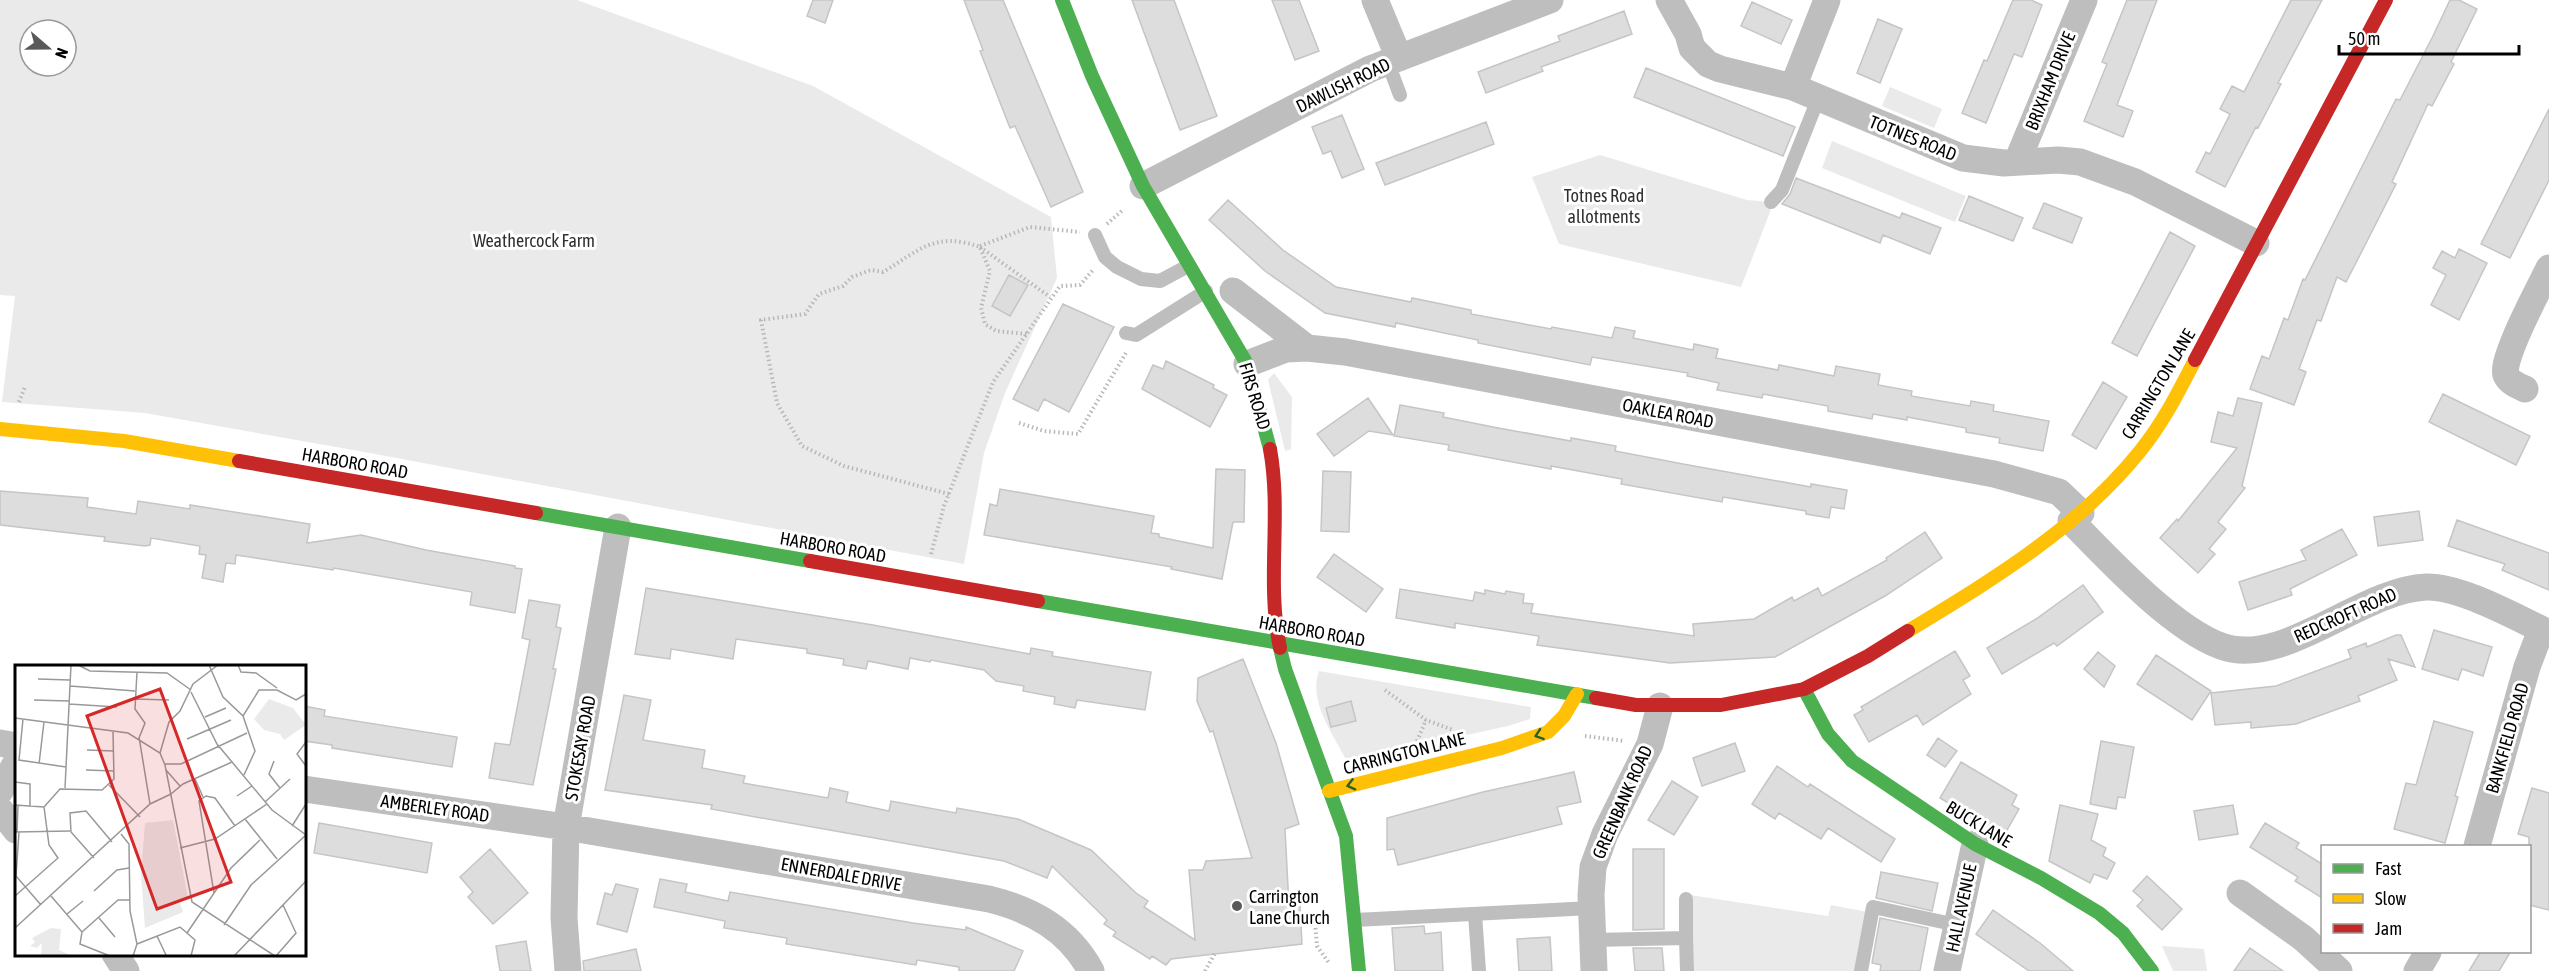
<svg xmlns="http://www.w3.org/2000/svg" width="2549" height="971" viewBox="0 0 2549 971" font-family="'Asap Condensed',sans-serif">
	<rect width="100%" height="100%" fill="#fff"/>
	<path fill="#eaeaea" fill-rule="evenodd" d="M0,0H577L813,86L1051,217L1057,278L1005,393L984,453L964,564L370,453L145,413L2,402L15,296L0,295ZM30,30H66V66H30Z
		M1890,87L1942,109L1934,128L1882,106Z
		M1832,141L1966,196L1955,222L1822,168Z
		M1600,155L1747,200L1771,202L1770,212L1741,287L1559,244L1532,177Z
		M1274,373L1292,397L1291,449L1285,451L1268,380Z
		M1319,671L1531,707L1530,719L1508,726L1347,761C1333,734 1308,701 1319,671Z
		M1690,895L1828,916L1831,905L1868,912L1857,971H1691Z
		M2162,946L2204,949L2207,971H2173Z"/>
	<path fill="#ddd" stroke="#c5c5c5" stroke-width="1.5" d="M813,0H833L825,23L807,16Z
		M964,0H1003L1083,192L1051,207L1015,126L1010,128L980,51L983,50Z
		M1132,0H1174L1217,116L1180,130Z
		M1272,0H1299L1319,51L1295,60Z
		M2013,0H2031L2042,5L2022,57L2014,54L1986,123L1962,113L1984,60L1987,61Z
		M2127,0H2157L2117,105L2133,111L2123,137L2084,121L2107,64L2102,62Z
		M2291,0H2322L2278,83L2281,84L2258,128L2256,127L2225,187L2196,172L2206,152L2210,154L2230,114L2220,109L2232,86L2244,92Z
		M2450,0H2459L2477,9L2451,62L2454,64L2432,106L2428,104L2392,182L2396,184L2360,255L2346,282L2337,277L2321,321L2317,320L2299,369L2306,372L2294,405L2250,389L2262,356L2269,359L2284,318L2288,320L2303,279L2305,280L2396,99L2400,100L2433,36Z
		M1752,2L1792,20L1781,44L1741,26Z
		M1624,11L1632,34L1541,67L1543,71L1486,93L1478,72L1560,41L1558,36Z
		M1878,19L1902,29L1880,83L1857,73Z
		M1646,68L1795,127L1783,156L1634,97Z
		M2549,109V180L2510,258L2481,244Z
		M1342,115L1364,169L1342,178L1331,151L1323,154L1312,127Z
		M1486,122L1494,144L1385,185L1376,163Z
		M1796,178L1900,218L1902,213L1941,228L1930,254L1883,235L1880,243L1782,204L1790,194Z
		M1969,196L2023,218L2013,241L1959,220Z
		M1228,200L1283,250L1336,287L1411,302L1412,298L1471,310V314L1551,329L1552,327L1612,338L1615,327L1635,331L1633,338L1693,350L1694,344L1718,349L1716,358L1778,370L1779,365L1834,376L1836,366L1880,374L1878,385L1912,391L1911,396L1970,406L1971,401L1994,405L1993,411L2049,421L2043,451L1999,443L2000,438L1966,432V428L1907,417V420L1873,414L1872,419L1828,411V406L1763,394L1762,398L1717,390L1719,383L1687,376L1688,373L1592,357L1590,365L1478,343V340L1396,323L1395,327L1325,313L1265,271L1209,220Z
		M2044,203L2082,218L2072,243L2033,228Z
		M2170,232L2195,246L2137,356L2112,343Z
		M2459,249L2487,263L2459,320L2431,305L2446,275L2433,268L2442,251L2455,258Z
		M1009,275L1028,285L1010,316L992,306Z
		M1063,304L1114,327L1069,412L1044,399L1038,411L1013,399Z
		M1166,361L1214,385L1213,388L1227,395L1210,427L1142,389L1153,365L1163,369Z
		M2103,382L2127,397L2096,449L2072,435Z
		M2443,394L2530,436L2516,465L2429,422Z
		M1368,398L1393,435L1369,431L1334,456L1317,434Z
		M2238,398L2262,403L2242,486L2245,488L2218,522L2226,529L2209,549L2215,554L2198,573L2160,538L2177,519L2178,521L2237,448L2211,442L2218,412L2233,416Z
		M1400,405L1444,413L1443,417L1498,428L1571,441V438L1616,446L1615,451L1683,464L1811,487V484L1847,490L1844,509L1831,507L1829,518L1806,514V511L1723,497L1722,502L1621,484L1622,479L1551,466V469L1448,450L1449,445L1394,436Z
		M1216,469L1245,470L1244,522H1233L1222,579L1171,569L1172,567L984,535L990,504L997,506L1000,489L1154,516L1151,533L1159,534V537L1213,548Z
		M1323,471L1351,472L1349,532L1321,531Z
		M0,491L88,498L87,507L136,514L138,501L190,509V505L310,524L307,543L361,535L426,550L515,566V568L522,569L515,613L470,605L472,592L334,568L333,570L236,555L235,564L226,563L223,582L202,578L206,555L199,554L200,546L151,538L150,545L145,546L104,541L105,537L0,525Z
		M2419,511L2423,540L2378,546L2374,517Z
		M2457,520L2549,553V590L2502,570L2505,564L2448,546Z
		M2342,529L2357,555L2290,589L2292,595L2248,610L2239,582L2306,560L2301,550Z
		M1925,532L1942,558L1885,596L1775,657L1670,663L1537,645L1539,636L1455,623V628L1396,618L1400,589L1473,601L1475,592L1485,594V590L1505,594L1506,591L1524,594L1523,603L1533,604L1531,613L1694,636L1693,624L1754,619L1792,597L1794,601L1818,588L1822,596L1887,560L1886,558Z
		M1334,554L1383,589L1366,612L1317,577Z
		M2083,585L2103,612L2057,646L2054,643L2002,674L1987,648L2036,619Z
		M646,588L873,625L1030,654L1031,648L1053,652L1052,656L1151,672L1145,710L1077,700L1075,708L1054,704L1055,697L1023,691L1024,686L996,681L984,670L931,660L930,662L910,658L908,669L868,661L866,669L843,665L844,659L807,653V649L736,639L733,659L671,649L670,659L635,654Z
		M529,600L560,605L556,627L561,628L553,669H556L533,785L489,778L495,743L510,745L530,640L522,638Z
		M2434,630L2492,647L2483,676L2462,669L2458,680L2422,669Z
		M2396,635H2401L2415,667L2388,659L2397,680L2358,696L2360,701L2296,724L2251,728V722L2215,725L2211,693L2276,686L2351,658L2348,650L2366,643L2367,647Z
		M1955,651L1970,676L1963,680L1971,694L1923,725L1917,715L1869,742L1854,715L1863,710L1861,707Z
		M2098,652L2115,666L2104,687L2084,669Z
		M2156,655L2211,691L2192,720L2137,684Z
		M1243,659L1276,743L1299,824L1285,829L1289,906L1300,905L1302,944L1171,959L1166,965L1152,956L1150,959L1113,936L1116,932L1104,924L1107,920L1052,866L1047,878L1004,861L711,809L712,805L605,790L624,695L651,700L643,740L705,750L702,768L745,776L743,783L828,798L830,788L848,792L846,802L889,811L891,801L956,813L957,808L1018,819L1091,850L1136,893L1148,901L1144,907L1195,940L1189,870H1203L1206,861L1252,858L1213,731L1210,732L1197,701L1198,678Z
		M1351,701L1356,721L1331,727L1326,708Z
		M304,706L325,710L324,716L457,737L452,767L332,748V745L304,741Z
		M2434,721L2473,732L2455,796L2458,797L2445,843L2394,829L2406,783L2416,785Z
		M1938,738L1957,751L1945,767L1927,755Z
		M2101,741L2134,747L2125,798L2118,797L2116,809L2090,804Z
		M1735,743L1745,771L1702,786L1693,758Z
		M1961,762L2017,795L2012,805L2019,809L2003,837L1940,798Z
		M1777,766L1808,787L1810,784L1895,839L1881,862L1828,828L1821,839L1779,813L1775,819L1752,804Z
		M1574,772L1581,802L1557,807L1562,824L1398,865L1394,849L1387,850V818L1483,792Z
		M1672,781L1698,797L1674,835L1648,820Z
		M2532,788L2549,793V910L2529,905V837L2518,834Z
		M2060,805L2098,814L2091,840L2106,848L2103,856L2115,863L2107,879L2094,874L2090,883L2049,861Z
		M2233,805L2238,834L2199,840L2194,811Z
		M319,823L432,843L427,873L314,853Z
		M2265,823L2299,843L2296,848L2322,864V898L2295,881L2298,877L2250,847Z
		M490,849L528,893L493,924L468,897L473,892L460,877Z
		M1633,849H1664V929L1633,930Z
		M1881,872L1938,883L1932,911L1876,898Z
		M2147,876L2182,909L2162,930L2137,906L2143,900L2133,891Z
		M660,879L687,884L685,892L728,901L730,892L913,923L966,930V927L1023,951L1014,971H959V967L917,960L916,965L786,944L787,938L724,928L725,921L654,907Z
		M616,884L638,889L627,932L597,924L605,893L612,895Z
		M1993,910L2040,943L2073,971H2029L1976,934Z
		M1880,918L1928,928L1920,971H1880L1881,965L1872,963Z
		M1424,926L1425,934L1441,932L1443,971H1395L1392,928Z
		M1550,937L1552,971H1519L1517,939Z
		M526,941L531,971H500L496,946Z
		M1633,948H1662L1664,971H1635Z
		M2250,948L2283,971H2234Z
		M636,949L641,971H584L583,961Z
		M2481,951H2511L2499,971H2469Z"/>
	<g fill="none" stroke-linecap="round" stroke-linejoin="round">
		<path stroke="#b8b8b8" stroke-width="4" stroke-dasharray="1.5 3" stroke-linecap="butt" d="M1107,224L1124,209
			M980,246L1030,227L1080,232
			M980,247L1050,297
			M19,402L25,387
			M1019,423L1044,431L1078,434L1127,351
			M949,494L844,466L802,446L777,403L761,320L805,314L819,294L843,286L852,277L871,270L883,272C920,250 935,231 980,247L990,271L981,308L985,324L996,331L1027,334
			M931,554L944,506L993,382L1060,286L1080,285L1093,270
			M1385,690L1426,720L1453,730
			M1585,736L1625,741
			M1417,741L1426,720
			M1302,923H1315L1317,946L1329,963
			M1205,971L1215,953"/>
		<path stroke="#bebebe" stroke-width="14" d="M1388,63L1400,95
			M1771,202L1782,190L1818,99
			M1095,235L1105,257L1117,267L1141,279L1160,281L1188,266
			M1126,333L1136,335L1206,291
			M1475,914L1479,971
			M1355,920L1591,908
			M1686,938L1687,971
			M1592,940L1686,938V899
			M1861,971L1873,907L1957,925"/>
		<path stroke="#bebebe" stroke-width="27" d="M1375,0L1399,58
			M1669,0L1688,34L1692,48L1708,64L1720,69L1793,87L1963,158L2004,163L2058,160L2080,162L2135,182L2256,243
			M1793,87L1827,0
			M2017,162L2084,0
			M1143,186L1370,69L1550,0
			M1233,291L1307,348
			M1247,364L1286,349L1307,348L1345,352L1994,474L2059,492L2081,513
			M2525,389C2518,386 2509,382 2506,375C2500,360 2541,285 2549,268
			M2071,521C2108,559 2172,628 2221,646C2283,669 2360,590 2426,587C2461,586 2517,618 2549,633
			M0,743L16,746
			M304,789L566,827L989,899C1033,910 1069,930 1091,971
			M0,791L16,763
			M0,810L16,830
			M2477,846L2527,667L2541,630
			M2240,893L2303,938L2339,971
			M115,954L126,971
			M568,971L564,918L566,827L618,527
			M1594,971L1591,895L1593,867L1605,834L1650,744L1660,706
			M1947,971L1975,844
			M2417,971L2428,952"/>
		<path stroke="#4caf50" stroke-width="14" d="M1062,0L1092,76L1143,186L1247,364L1270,449
			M536,513L810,561
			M1038,601L1596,698
			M1280,648L1285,669L1346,836L1359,971
			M1804,689L1828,734L1852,761L1975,844L2041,878L2099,913L2123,933L2152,971"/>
		<path stroke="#ffc107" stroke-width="14" d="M0,429L124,441L239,461
			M1908,631C1992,580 2079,528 2141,450C2163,423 2179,391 2195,360
			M1329,791L1502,748L1548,732L1564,716L1577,694"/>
		<path stroke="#c62828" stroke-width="14" d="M2195,360L2386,0
			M1270,449C1282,515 1266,582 1280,648
			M239,461L536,513
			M810,561L1038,601
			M1596,698L1636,705H1721L1804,689L1868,656L1908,631"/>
	</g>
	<defs><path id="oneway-chevron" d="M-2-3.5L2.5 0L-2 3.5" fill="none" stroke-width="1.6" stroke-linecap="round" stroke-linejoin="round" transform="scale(1.5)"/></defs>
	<g stroke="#2a602c">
		<use href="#oneway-chevron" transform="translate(1539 735) rotate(161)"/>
		<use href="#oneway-chevron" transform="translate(1351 785) rotate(166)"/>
	</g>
	<circle fill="#595959" stroke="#fff" stroke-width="2" cx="1237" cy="906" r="6"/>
	<g text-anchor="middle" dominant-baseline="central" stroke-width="6" stroke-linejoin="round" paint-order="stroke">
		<g font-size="18" fill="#000" stroke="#fff">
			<text transform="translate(2050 81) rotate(-68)">BRIXHAM DRIVE</text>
			<text transform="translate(1343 85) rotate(-26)">DAWLISH ROAD</text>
			<text transform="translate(1913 138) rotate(22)">TOTNES ROAD</text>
			<text transform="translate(2158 384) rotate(-59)">CARRINGTON LANE</text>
			<text transform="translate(1255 396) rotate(73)">FIRS ROAD</text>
			<text transform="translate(1668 413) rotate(11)">OAKLEA ROAD</text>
			<text transform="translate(355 463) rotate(10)">HARBORO ROAD</text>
			<text transform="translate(833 547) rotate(10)">HARBORO ROAD</text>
			<text transform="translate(2345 615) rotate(-24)">REDCROFT ROAD</text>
			<text transform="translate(1312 631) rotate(10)">HARBORO ROAD</text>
			<text transform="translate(2507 738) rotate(-74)">BANKFIELD ROAD</text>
			<text transform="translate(580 748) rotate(-80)">STOKESAY ROAD</text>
			<text transform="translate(1404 753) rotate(-14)">CARRINGTON LANE</text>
			<text transform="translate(1622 802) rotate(-66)">GREENBANK ROAD</text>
			<text transform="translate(435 808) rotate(8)">AMBERLEY ROAD</text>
			<text transform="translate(1979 824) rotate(31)">BUCK LANE</text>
			<text transform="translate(841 874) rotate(10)">ENNERDALE DRIVE</text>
			<text transform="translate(1961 908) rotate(-78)">HALL AVENUE</text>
		</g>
		<g font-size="18" fill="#303030" stroke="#fff">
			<text x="1604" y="195">Totnes Road<tspan x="1604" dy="21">allotments</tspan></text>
			<text x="534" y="240">Weathercock Farm</text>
		</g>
		<g font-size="18" fill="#000" stroke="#fff" text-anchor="start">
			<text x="1249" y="896">Carrington<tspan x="1249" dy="21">Lane Church</tspan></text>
		</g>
	</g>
	<g transform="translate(15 665)">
		<rect width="291" height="291" fill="#fff"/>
		<path d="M254,34L278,43L291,60L269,75L265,69L249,65L239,54ZM158,155L173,233L164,235L168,247L130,263L126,210L130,158ZM36,263L46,264L44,285L57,291H26L27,278L22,283L15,281L20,277L17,273Z" fill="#eaeaea"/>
		<path fill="none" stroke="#999" stroke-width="1.5" d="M63,0L75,6L152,8L176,25M194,0L208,32L228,51L240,86L229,110M223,0L226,7L241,8L262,23M122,7L120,44L130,58L124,73M23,14L55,15M55,21L120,26M176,27L202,79L217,97M120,34L154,35M19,35L54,36M54,39L102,42M228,51L244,25H262L281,35L291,29M190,52L211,43M0,53L113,68L145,88L150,100L177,237L260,291M8,54L4,95L51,102M124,72L135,139M172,74L216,55M291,77L282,89L291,101M72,85L99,86M145,88L154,57L165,46L178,19L203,0M259,96L254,109L265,123M24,99L29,57M150,99H166L232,68M71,105L99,106M151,105L165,121M180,114L188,132M0,117L15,119V141M94,120L125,152M50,123L56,0M156,129L168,119L217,97L257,145L291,170M222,131L237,121M250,137L275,114M0,140L29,142M29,142L45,124L87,125L99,114L98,66M230,154L262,194M277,161L291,139M0,167L55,166M2,167L3,140M4,167L1,211L26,240M106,169L114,179L115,246L122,279L118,291M165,183L200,174L252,139M79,193L56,167L55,148L71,146L97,177M79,226L102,205L114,203M199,228L184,136L191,131L200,133L220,161M0,231L43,193L34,180L29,142M36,231L67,267M52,249L68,236M84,253L100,272M209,260L236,220L291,170M0,263L135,139L156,129M67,267L103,235H115M67,267L65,279L95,291M172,268L216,203L245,175M142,271L151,290M122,279L165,262L180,275L176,291M219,291L291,216M261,291L281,268L268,240"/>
		<path fill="#d62828" fill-opacity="0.15" stroke="#d62828" stroke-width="3" d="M145,24L216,217L142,244L72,51Z"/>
		<rect width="291" height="291" fill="none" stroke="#000" stroke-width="3"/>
	</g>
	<rect x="2321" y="845" width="210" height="108" fill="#ffffff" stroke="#999999" stroke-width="1.5"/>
	<rect x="2333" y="864" width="30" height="9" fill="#4caf50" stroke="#999999" stroke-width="1.5"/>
	<text x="2375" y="875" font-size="18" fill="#000000">Fast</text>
	<rect x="2333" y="894" width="30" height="9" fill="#ffc107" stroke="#999999" stroke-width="1.5"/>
	<text x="2375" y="905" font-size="18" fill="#000000">Slow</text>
	<rect x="2333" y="924" width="30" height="9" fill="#c62828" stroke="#999999" stroke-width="1.5"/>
	<text x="2375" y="935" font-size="18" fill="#000000">Jam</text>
	<g transform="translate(48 48) rotate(110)"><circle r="28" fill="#ffffff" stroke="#999999" stroke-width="1.5"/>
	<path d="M0-4.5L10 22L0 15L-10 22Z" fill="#595959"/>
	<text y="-9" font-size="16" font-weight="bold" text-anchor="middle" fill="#000000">N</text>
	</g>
	<path d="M2339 45v9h180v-9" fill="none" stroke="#000000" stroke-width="3"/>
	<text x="2348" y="45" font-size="18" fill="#000000" stroke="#ffffff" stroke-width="4.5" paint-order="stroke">50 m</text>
</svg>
